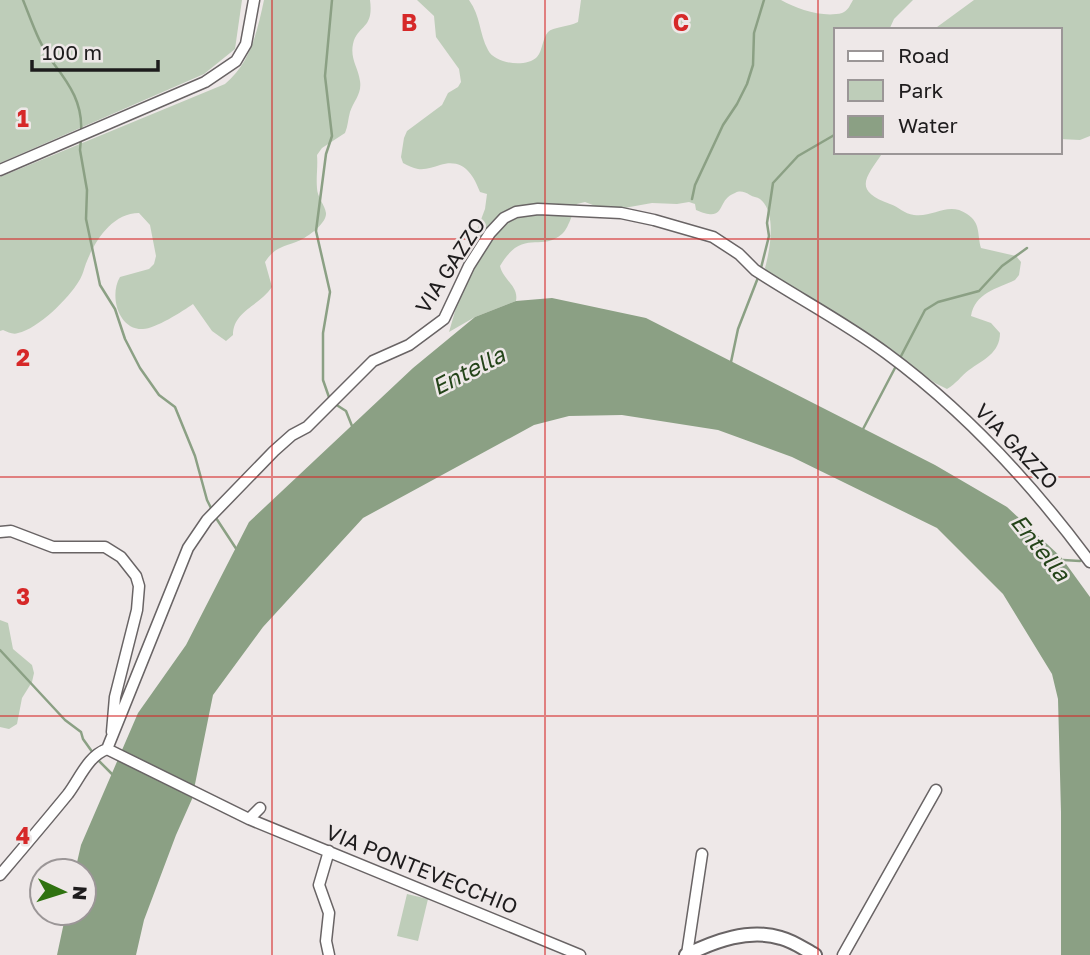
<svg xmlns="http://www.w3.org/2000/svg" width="1090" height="955" viewBox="0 0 1090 955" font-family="'Golos Text',sans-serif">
	<rect width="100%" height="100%" fill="#eee8e8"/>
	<path fill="#becdb9" d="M0,0H242L235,49L204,74L0,163Z
		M264,0H370C374,30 358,24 353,44C350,59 358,67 360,81C362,94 354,100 350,112C348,119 348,126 345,133L322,148L317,155C318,167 316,176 317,188C317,197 325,205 326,213C327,224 305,239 296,242C282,247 274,248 265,262L272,287C259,306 233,311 233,335L226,341L212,331L193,304C183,311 155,329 143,329C118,330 109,295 120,277L149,269L154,264L156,256L150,225L139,213C113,213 96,239 87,261C84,268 83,275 79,281C69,298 38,329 18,333C13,335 8,332 3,330L0,331V177L225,84C251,62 257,32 264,0Z
		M417,0H469C481,17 479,33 488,50C495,64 526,68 537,57C543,50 542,39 548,32C553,27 568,27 578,22L581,0H781C797,9 823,18 842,13C848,11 850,5 853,0H913L894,19L889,30H836V152H883C867,177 851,190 890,204C899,207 904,214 914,215C933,218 948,201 967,214C981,223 977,234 981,248L1016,256L1021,262L1019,275L1015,280C996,289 975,293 971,316L991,323L1000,333C1000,353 983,360 969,370C961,376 956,384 947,389L935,383L879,342L768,273L765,268C770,250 777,212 760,199C757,197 753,197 750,195C745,192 740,190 735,193C715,200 728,224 696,210L695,204L689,202L677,204L652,203L624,208L598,207L585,202L577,204C573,211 568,230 562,234C540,253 523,227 500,266C503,280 519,286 516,301L475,317L449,332L460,294L465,262L485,209L487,194L480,192C473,174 463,158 440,165C433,167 426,170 418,169C413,168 407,165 403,163L401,157L404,138L407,131L442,105L448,93L458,87L461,82L459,69L436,37L434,16Z
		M974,0H1090V136L1080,140L1060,139V30H933Z
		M0,620L8,623L13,649L32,665L34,673L32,682L22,698L17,724L9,729L0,727Z
		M407,894L428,899L418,941L397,936Z"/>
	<path fill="#8ba084" d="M552,298L646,318L935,465L1007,507L1061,557L1090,597V955H1061V812L1058,699L1052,674L1003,594L937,528L792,457L718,430L622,415L569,416L534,425L363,518L263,627L213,695L192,799L176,835L144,920L136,955H57L66,913H84V871H75L81,845L138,713L186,645L249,522L413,368L475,317L516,301Z"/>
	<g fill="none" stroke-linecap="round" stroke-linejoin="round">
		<path stroke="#8ba084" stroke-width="2.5" d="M23,0C32,22 39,45 54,64C70,85 83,104 81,132
			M81,138L80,150L87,190L86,219L100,285L115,309L125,339L140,368L159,395L175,407L195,456L207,500L213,512
			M692,199L695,185L723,125L737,104L747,84L753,65L754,33L764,0
			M761,268L769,236L767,223L773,183L798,156L836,134
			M899,360L925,310L938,302L979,291L1002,266L1027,248
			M731,362L738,329L759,275
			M330,400L323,380V333L330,292L316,231L326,154L332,136L325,76L332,0
			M335,404L346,411L352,426
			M862,431L896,366
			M216,518L237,550
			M1063,560L1080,561L1084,558
			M0,650L65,720L81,732L83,739L93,753
			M97,759L112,774"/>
		<defs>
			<path id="minor" d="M0,170L205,82L236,61L246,44L254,0
				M0,532L11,531L53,547H105L121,557L136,576L139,586L137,610L115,697L112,732
				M260,808L249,819L107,749L188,548L207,520L274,451L292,435L307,427L373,361L409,345L444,319L469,266L490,233L504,218L516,212L538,209L621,213L654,220L713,237L739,254L755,270C798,298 844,322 886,353C965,411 1032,484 1090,562
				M249,819L580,955
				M329,851L319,885L329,913L326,941L329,955
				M0,875C23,848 46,821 68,794C80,778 88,756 107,749
				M687,954L702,854
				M843,955L936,790"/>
			<path id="major" d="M686,955C715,941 749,928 781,938C793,941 804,949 815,955"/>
		</defs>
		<use href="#minor" stroke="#696465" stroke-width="13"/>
		<use href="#major" stroke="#696465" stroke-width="16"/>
		<use href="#minor" stroke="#fff" stroke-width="10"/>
		<use href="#major" stroke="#fff" stroke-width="12"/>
	</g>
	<path fill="none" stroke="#d62828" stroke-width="2" stroke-opacity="0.55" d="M272,0V955M545,0V955M818,0V955M0,239H1090M0,477H1090M0,716H1090"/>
	<g text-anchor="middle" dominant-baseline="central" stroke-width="5" stroke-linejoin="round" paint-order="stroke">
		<g font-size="21" fill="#1e1c1d" stroke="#eee8e8">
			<text transform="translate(450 265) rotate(-57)">VIA GAZZO</text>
			<text transform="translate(1017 446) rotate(46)">VIA GAZZO</text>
			<text transform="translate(422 869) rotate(22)">VIA PONTEVECCHIO</text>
		</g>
		<g font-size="23" font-style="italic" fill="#244419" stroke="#eee8e8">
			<text transform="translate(468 370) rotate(-27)">Entella</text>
			<text transform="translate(1041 547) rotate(51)">Entella</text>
		</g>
	</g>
	<g font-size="23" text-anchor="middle" font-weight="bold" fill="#d62828" stroke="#eee8e8" stroke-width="5" stroke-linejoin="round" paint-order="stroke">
		<text x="409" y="31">B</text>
		<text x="681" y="31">C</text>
		<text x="23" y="127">1</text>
		<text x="23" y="366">2</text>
		<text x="23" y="605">3</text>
		<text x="23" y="844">4</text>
	</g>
	<rect x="834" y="28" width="228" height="126" fill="#eee8e8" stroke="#9b9697" stroke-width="2"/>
	<rect x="848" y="51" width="35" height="10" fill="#ffffff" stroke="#9b9697" stroke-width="2"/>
	<text x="898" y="63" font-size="21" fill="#1e1c1d">Road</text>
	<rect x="848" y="80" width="35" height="21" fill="#becdb9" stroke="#9b9697" stroke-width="2"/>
	<text x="898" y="98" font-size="21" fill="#1e1c1d">Park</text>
	<rect x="848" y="116" width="35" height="21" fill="#8ba084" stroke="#9b9697" stroke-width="2"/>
	<text x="898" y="133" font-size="21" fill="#1e1c1d">Water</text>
	<g transform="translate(63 892) rotate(94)"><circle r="33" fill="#eee8e8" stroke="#9b9697" stroke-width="2"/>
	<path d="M0-5L12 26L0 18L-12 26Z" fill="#2f7210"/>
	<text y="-10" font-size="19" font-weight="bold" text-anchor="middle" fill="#1e1c1d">N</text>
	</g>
	<path d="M32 60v10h126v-10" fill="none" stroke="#1e1c1d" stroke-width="3.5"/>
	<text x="42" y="60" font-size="21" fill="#1e1c1d" stroke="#eee8e8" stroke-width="5" paint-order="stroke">100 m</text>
</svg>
